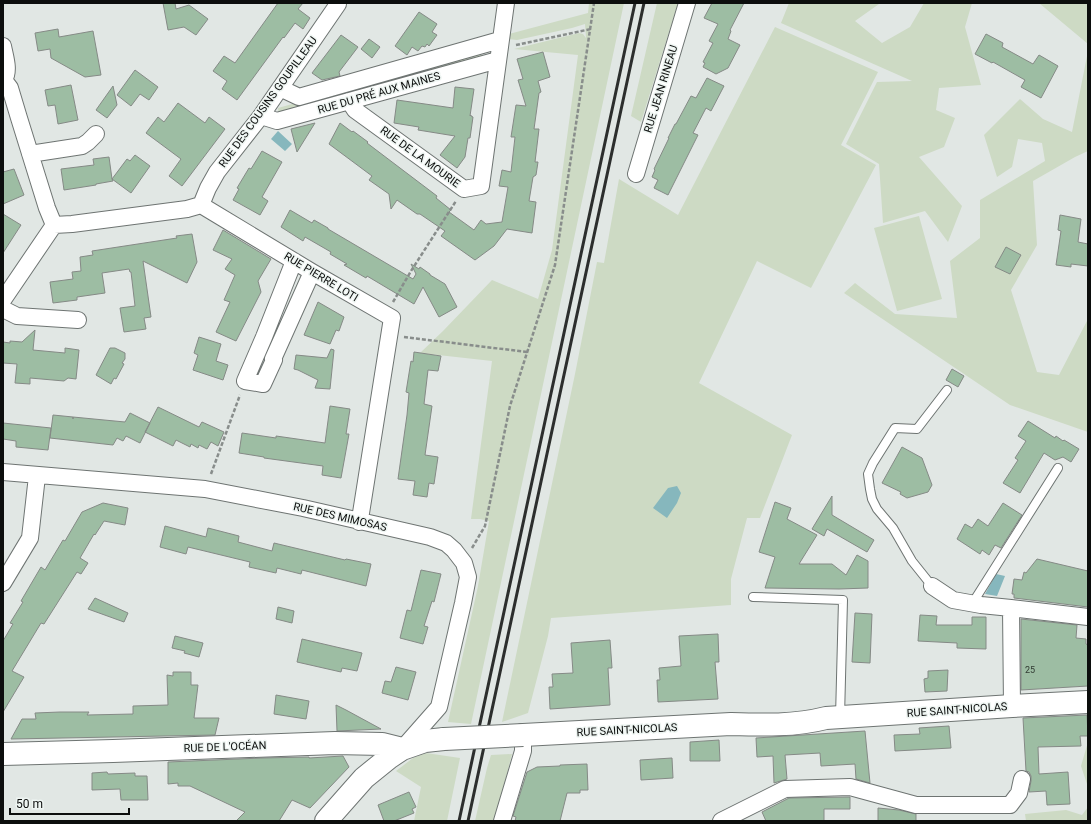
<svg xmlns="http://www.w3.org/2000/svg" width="1091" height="824" viewBox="0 0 1091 824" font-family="Roboto,sans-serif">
	<rect width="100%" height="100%" fill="#e1e7e4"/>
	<path fill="#cddac4" d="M589,3H624L471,724L448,722L478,586L489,521L480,519H471L492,361L420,353L443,331L492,280L538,299L552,250L578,55L514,49L579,33L583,34L586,38L585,24L572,28L517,40L508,39L509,34L588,13Z
		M657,3H678L641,122L631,116Z
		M789,3H878L879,4L855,21L882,43L910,27L924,3H972L965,27L981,85L939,88L936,110L955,118L944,147L919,157L962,206L948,242L925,211L883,223L879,164L846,144L877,82L912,81L781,23Z
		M1039,3H1088V44Z
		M775,27L878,72L841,145L876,165L811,288L757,261L699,383L792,435L760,518H747L731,579V605L551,618L548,636L528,713L502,722L575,374L597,262L604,263L619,179L678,215Z
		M1088,51V151L1075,157L1033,181L1037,245L1011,290L1037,372L1059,375L1088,319V432L1010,405L844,293L855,283L895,314L957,318L950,261L980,238V200L1045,161L1042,143L1018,139L1012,167L997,177L984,135L1020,99L1043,119L1072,132Z
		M478,52L482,56L479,60L279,116L278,108Z
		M919,216L942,299L897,311L874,228Z
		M1088,742V787L1081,766Z
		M426,753L460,758L447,821H414L421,787L396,771L413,758Z
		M512,754L495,821H475L487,768L491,755Z
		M1088,807V821H1026L1025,814L1066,810L1082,815Z"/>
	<path fill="#86b7bd" d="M278,131L292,144L285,151L271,139Z
		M677,486L681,493L677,503L667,518L653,508L668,488Z
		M996,574L1005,576L997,596L985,594Z"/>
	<path fill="#9dbda3" stroke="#858a86" d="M163,3H175L176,9L189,5L208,19L196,35L184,27L168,30Z
		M278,3H303L298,9L310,18L303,29L295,23L284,38L283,37L237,100L222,89L227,81L213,71L224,56L235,63Z
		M712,3H744L730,30L731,31L728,39L740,45L728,68L716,74L703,67L705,63L703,62L713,43L709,41L718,24L704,18Z
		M419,12L437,24L432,32L437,35L429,46L427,44L425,47L422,46L418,51L412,47L407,55L395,46Z
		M58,29L59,37L93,31L101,75L85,77L51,58L50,49L38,51L35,33Z
		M986,34L1003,43L1002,47L1033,64L1039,55L1058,66L1041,98L1021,87L1025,80L993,62L992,63L975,54Z
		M341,35L358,47L339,72L340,76L322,80L312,73Z
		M369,39L380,47L372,58L361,49Z
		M543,52L550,77L538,81L541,92L539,93L534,129H539L535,162H538L536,175L533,177L529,201L536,202L532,233L507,229L494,246L475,260L441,236L445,231L420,214H417L397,200L391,209L389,194L369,180L372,176L329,144L340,123L352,132L353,131L368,142L367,143L437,196L436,198L451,210L449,212L474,230L481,220L486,224L502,222L508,187L499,186L502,170L511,172L515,137H511L516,105L526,106L518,80L523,79L517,59Z
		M135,70L158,87L149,100L140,94L131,106L117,95Z
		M707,78L724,86L711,111L706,108L693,133L698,135L668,195L654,188L658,180L652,177L655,170L654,169L669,138H668L675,124H676L691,96L696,98Z
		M71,85L78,120L58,124L55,105L48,106L45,90Z
		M113,86L117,105L107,118L96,110Z
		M455,87L474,89L470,116L471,115V116L473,117L470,138H468L465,157L457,168L440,155L455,136L418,130L419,127L394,123L397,100L453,108Z
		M178,103L205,123L209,117L225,129L182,186L169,176L181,159L146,133L158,117L164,122Z
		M315,123L297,152L291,129Z
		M262,151L282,162L262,197L268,201L260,215L233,200L239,189L237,188L249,168L251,169Z
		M135,155L150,166L131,193L112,179L113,181L96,184V185L64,190L61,169L94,165L93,159L109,157L112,179L127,159L130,161Z
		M14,169L24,195L3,204V172Z
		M290,210L312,223L314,220L328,228V229L413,279L416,274L411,264L419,269L420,267L430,274V275L445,284L457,307L439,317L423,287L414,304L367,276L366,278L344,265L347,264L330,254L331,252L305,237L303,241L281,227Z
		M3,214L21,225L3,253Z
		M1060,215L1081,219L1078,242L1088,244V266L1071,264V267L1056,265L1061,231L1058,230Z
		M223,230L271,259L258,281L261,292L236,341L216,332L230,302L224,300L235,275L225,269L232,259L213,250Z
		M192,234L197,262L187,283L143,261L151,317L144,318L146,329L124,332L120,308L135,306L131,272H130L129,269L102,273L105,293L77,297V300L53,303L50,282L73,279L72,272L81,271L80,257L93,255L92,251L177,238L176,236Z
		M1006,247L1021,255L1010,274L995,267Z
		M318,302L344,317L339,331L336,330L330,344L304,335Z
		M35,330L33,350L65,353V348L79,350L76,379L68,378L64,381L30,378V384L15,383L17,364L3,363V342L10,343V341L22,342Z
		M199,337L221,344L216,361L228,365L223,380L193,370L198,355L194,353Z
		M110,348H115L125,353V359L122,363L124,364L116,379L114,378L111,384L96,375Z
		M331,349L334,350L330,389L315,388L318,380L298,370L294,369L296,355L327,358Z
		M414,352L441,356L438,371L428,370L424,404L432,406L425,455L438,457L434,484L429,483L427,497L413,495L415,481L398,479L407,415L409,393L406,392L411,361L413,362Z
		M952,369L964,376L958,387L946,380Z
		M330,406L350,409L346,434H349L341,478L322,475L323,466L264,458V457L239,453L242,433L276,438V436L325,443Z
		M158,407L199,427L202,422L224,432L218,446L211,442L207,449L199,445L198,448L191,444L190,447L176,440L173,446L145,432Z
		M130,413L150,423L140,443L126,436L123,441L117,438L113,445L50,438L53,415L73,417V419V417L125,422Z
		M1028,421L1055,438L1056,436L1063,441L1064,440L1079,449L1071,462L1063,457L1055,460L1044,453L1020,493L1003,483L1018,460L1015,458L1026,441L1018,436Z
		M3,423L51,428L48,450L16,447V441L3,439Z
		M902,447L922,458L932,485L928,492L907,498L900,494L901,492L882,483Z
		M832,496V515L874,540L867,552L827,529L824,536L812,529Z
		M775,502L791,508L787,519L817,535L799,564H832L846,575L857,555L868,561V588L839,589L765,588L775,557L759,552Z
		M103,503L128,508L125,525L104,521L95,535L94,534L80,558L88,563L81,574L77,572L44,624L41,623L12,671L24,677L3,712V641L13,624L10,623L23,602L21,601L41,567L45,570L63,540L65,541L82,512Z
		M1003,503L1022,515L1001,548L995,545L989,555L982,550L980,554L957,539L965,524L972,528L978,519L988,526Z
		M165,526L206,537L208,528L239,536L238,542L272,551L274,543L345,560L346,559L371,564L366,586L302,570L301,574L277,568L276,573L249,567L250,562L188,547L186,554L160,547Z
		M1037,559L1088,571V607L1014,598V594H1012L1014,579L1022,580L1024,572L1026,573Z
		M421,570L441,574L434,602L432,601L424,626L428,627L423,644L400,638L407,610L411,611Z
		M95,598L128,613L124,622L88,609Z
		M278,607L294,611L292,623L276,619Z
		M855,613L872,614L870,663L852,662Z
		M920,615L937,616L936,625H972V617H986V649L957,648V643L918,641Z
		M1021,619L1077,625L1076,638L1086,639V644L1088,645V686L1021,690Z
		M718,634L719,662H715L718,699L658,702L657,680H660L659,668L681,666L679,636Z
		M175,636L203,643L199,657L184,653L185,651L172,648Z
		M302,639L362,653L357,671L342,668L341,672L297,662Z
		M610,640L612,668H608L610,705L550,709L549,687H553L552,674L573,673L571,643Z
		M396,667L416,672L408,700L382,693L385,681L391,682Z
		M948,670L947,691L925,692L924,679L928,678V671Z
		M173,672H191V685H198L194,718H219L215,735L11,739L22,719H36L35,713L60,712H89L87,715L133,714V706L168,705L167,675L173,676Z
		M276,695L309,701L306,719L274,714Z
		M336,705L346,710L381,729L337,731Z
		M1087,715L1088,736H1080L1081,746L1038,747L1039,774L1068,772L1070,804L1047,805L1046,791L1029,792L1031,781V776L1029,772L1026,771L1023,718Z
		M949,726L951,748L895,751L894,735L920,734L919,728Z
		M865,731L870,783L856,779L855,764L821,766L820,753L785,755L787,779L774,783L773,756L757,757L756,738Z
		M719,740L720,761H690V742Z
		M343,756L349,767L310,808L292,800L279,821H236L245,812L190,786H178V783L168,784V762L262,758L309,757V758Z
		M672,758L673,778L641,780L640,760Z
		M587,764L588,790H580V793H567L560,821H515L516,817L513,816L527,772L537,767L560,766V765Z
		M107,772L108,774L135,773V776H147L148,800H121L120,789L92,790V773Z
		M409,792L416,807L412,809L414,813L394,821H384L378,805Z
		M850,797V809H824V821H766L762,812L789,798Z
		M878,808L899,810L916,814V821H878Z"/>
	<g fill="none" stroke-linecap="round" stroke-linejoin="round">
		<defs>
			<path id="lane" d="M932,586L912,561L893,528L877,509L872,499L870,489L868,474L873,463L895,428L917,429L947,390
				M753,597L843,600L840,717
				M972,604L1058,468"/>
			<path id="street" d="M3,46C5,57 10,70 4,80
				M4,80L10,88L19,118L47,208L54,225
				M280,88L299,97L500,40
				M349,101L355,110L464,189L481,186L506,3
				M261,116L277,121L498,60
				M30,154L82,146L88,142L96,134
				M636,174L687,3
				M201,205L208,188L217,172L261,116L338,4L336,3
				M54,225L72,224L187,209L201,205L312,272L392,318L361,513L359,522
				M294,261L264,337L245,381L263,384L274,360L273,359L312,272
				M3,300L54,225
				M3,309L17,316L78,320
				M3,472L205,489L303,508L430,537L446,543L454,550L464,563L468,577L463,603L439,707L402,749
				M3,583L30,538L37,476
				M932,586L953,600L981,605L1011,608L1088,617
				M1011,608L1012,706
				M502,821L523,751V735
				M721,821L785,789L850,787L916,805H1010L1019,793L1022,779"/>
			<path id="secondary" d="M523,735L731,724C762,725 795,726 826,718L1012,706L1088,702
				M3,754L113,751L335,743L382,744L402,749L425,741L444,739
				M326,821L364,778L390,757L402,749"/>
		</defs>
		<use href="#lane" stroke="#6e7472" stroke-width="10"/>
		<use href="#street" stroke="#6e7472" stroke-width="18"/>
		<use href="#secondary" stroke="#6e7472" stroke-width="24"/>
		<path stroke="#888d8b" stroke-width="2.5" stroke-dasharray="4 2" stroke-linecap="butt" d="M516,45L591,29
			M393,302L411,271L456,201
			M404,337L527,352
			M211,474L240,395
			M472,548L485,526L510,406L555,265L594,3"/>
		<use href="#lane" stroke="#fff" stroke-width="8"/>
		<use href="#street" stroke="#fff" stroke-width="16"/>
		<use href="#secondary" stroke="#fff" stroke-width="22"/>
		<path stroke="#2c2e2d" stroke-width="3" d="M459,821L635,3
			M468,821L644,3"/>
		<defs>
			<path id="secondary-bridge" d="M444,739L523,735"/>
		</defs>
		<use href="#secondary-bridge" stroke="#6e7472" stroke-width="24" stroke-linecap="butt"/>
		<use href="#secondary-bridge" stroke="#fff" stroke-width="22"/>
	</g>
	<g text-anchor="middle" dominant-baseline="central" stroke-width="3" stroke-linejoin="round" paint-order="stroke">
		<g font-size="9" fill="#303a32">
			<text x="1030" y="670">25</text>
		</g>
		<g font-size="11" fill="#0c0e0d" stroke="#eef5f2">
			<text transform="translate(661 89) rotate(-73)">RUE JEAN RINEAU</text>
			<text transform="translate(379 93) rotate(-16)">RUE DU PRÉ AUX MAINES</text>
			<text transform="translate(268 102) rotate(-54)">RUE DES COUSINS GOUPILLEAU</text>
			<text transform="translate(420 157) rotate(36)">RUE DE LA MOURIE</text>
			<text transform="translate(321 277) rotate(31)">RUE PIERRE LOTI</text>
			<text transform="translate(340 517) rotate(13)">RUE DES MIMOSAS</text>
			<text transform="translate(957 710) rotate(-4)">RUE SAINT-NICOLAS</text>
			<text transform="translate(627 730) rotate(-3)">RUE SAINT-NICOLAS</text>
			<text transform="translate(225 747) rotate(-2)">RUE DE L'OCÉAN</text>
		</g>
	</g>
	<rect width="1091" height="824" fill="none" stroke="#0c0e0d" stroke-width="8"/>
	<path d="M10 808v6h119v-6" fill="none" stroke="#0c0e0d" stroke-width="2"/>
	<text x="16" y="808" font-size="12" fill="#0c0e0d" stroke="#eef5f2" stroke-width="3" paint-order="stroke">50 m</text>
</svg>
